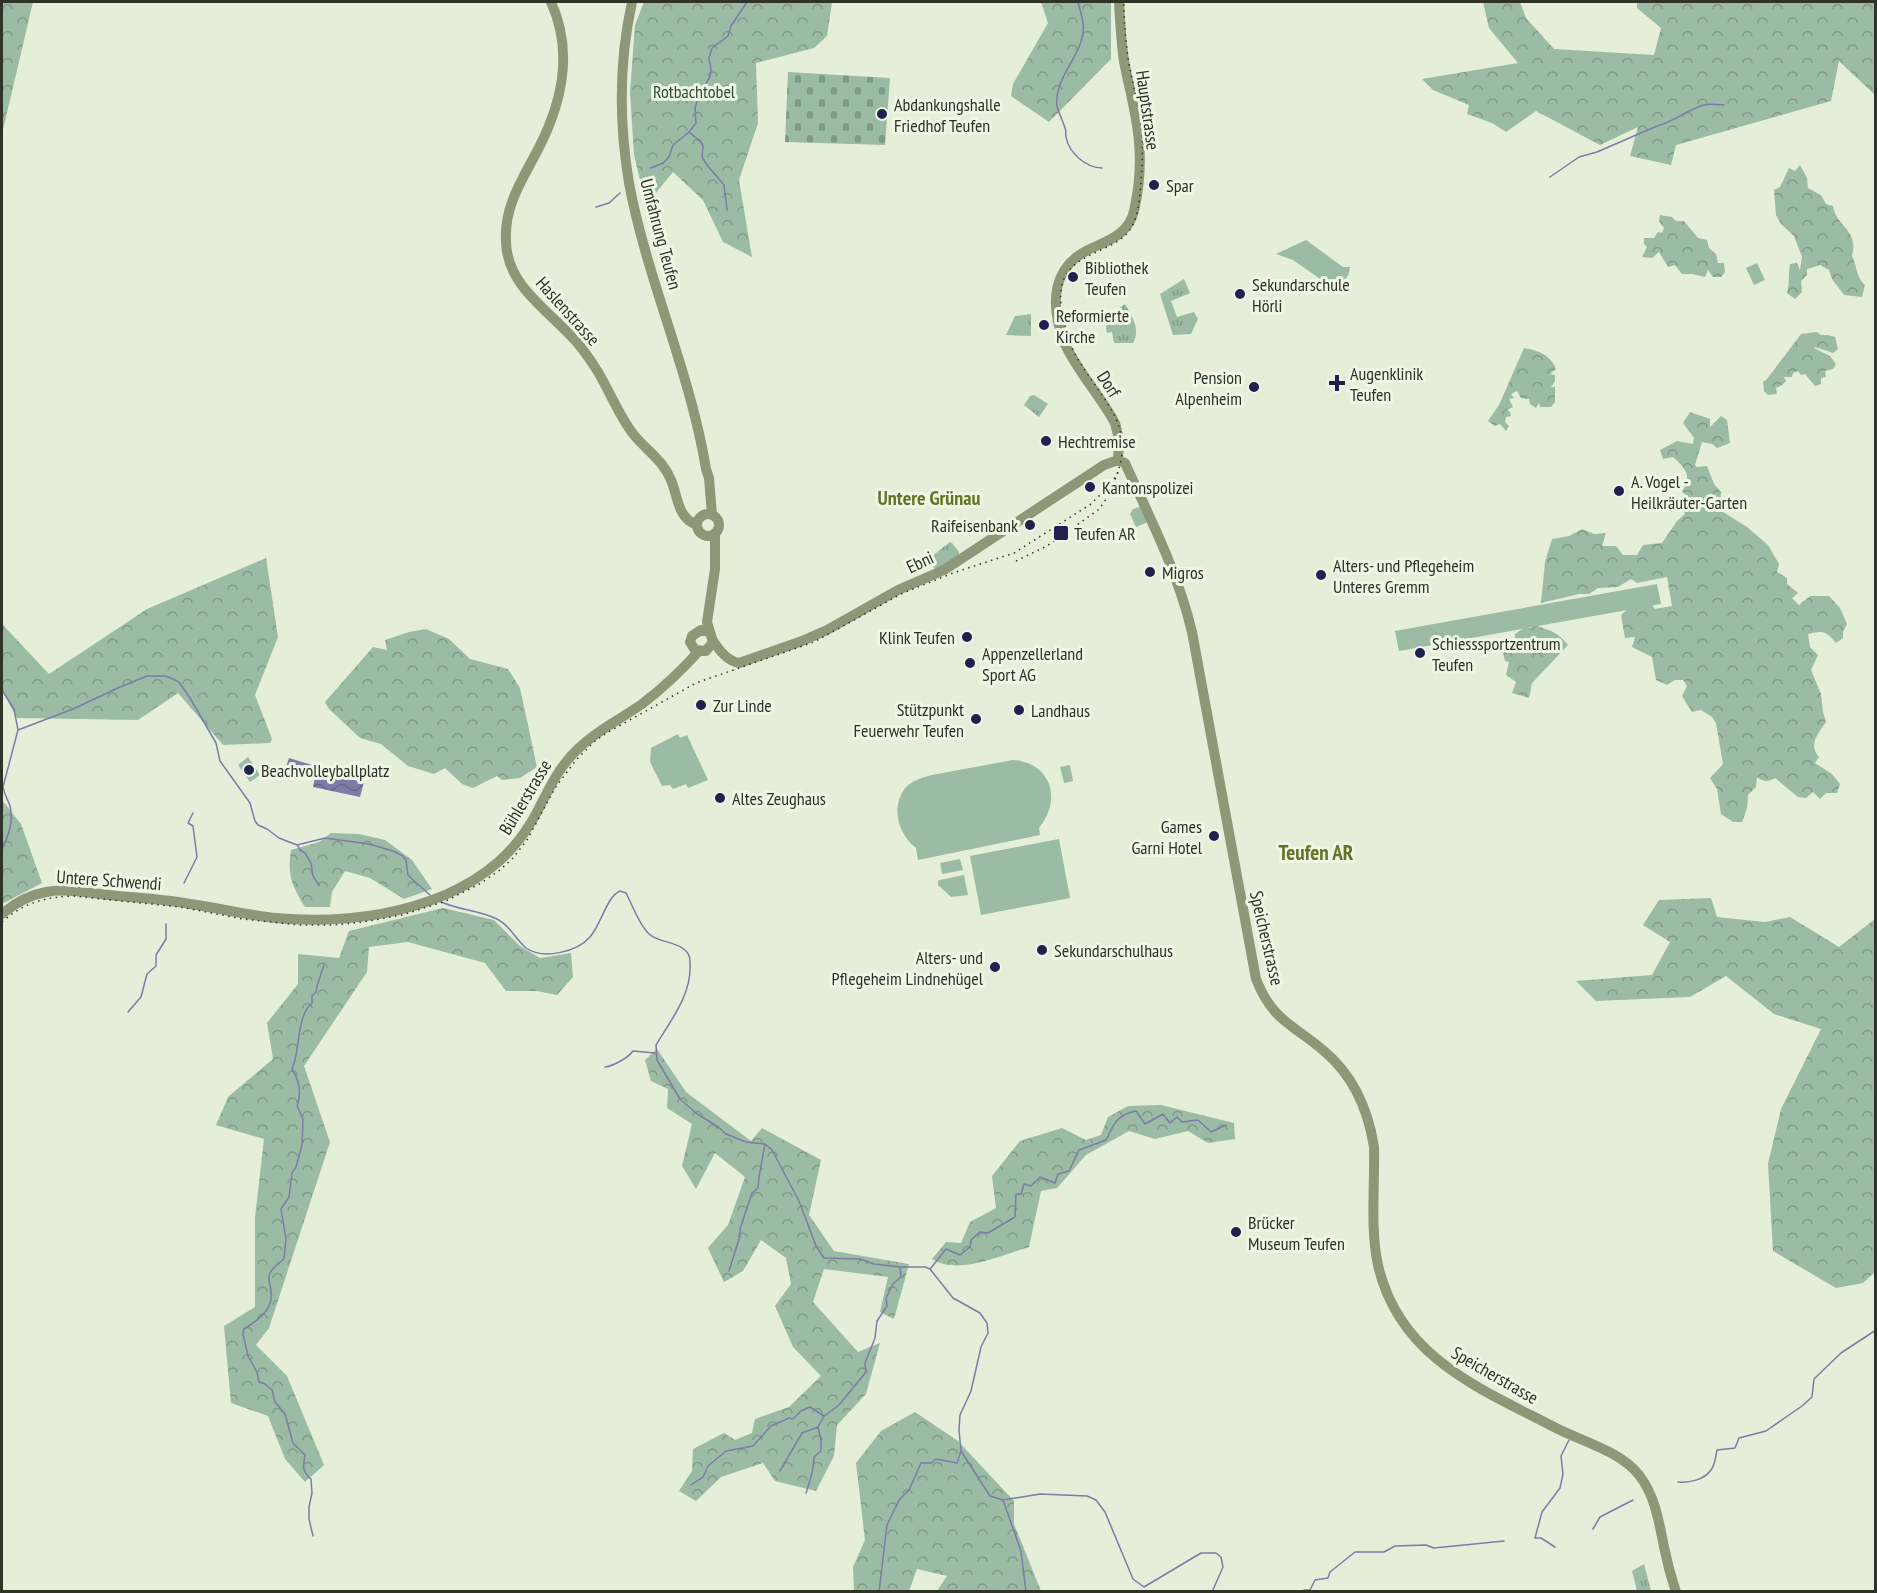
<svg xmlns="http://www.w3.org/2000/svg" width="1877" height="1593" viewBox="0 0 1877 1593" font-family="'PT Sans Narrow',sans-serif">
	<defs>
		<pattern id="grass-tufts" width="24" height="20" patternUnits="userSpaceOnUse" patternTransform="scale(1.5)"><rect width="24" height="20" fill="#9bbba4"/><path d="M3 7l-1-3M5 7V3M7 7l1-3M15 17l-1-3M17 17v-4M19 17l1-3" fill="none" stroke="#7f9985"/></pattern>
		<pattern id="forest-crowns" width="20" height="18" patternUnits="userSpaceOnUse" patternTransform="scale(1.5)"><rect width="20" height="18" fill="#9bbba4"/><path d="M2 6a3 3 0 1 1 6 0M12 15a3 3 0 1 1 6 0" fill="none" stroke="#7f9985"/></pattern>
		<pattern id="cemetery-stones" width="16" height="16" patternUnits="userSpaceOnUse" patternTransform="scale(1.5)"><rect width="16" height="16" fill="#9bbba4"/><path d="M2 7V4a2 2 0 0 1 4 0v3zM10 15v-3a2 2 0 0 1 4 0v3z" fill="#7f9985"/></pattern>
		<pattern id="water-waves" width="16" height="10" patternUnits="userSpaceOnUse" patternTransform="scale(1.5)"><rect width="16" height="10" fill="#7b7ca8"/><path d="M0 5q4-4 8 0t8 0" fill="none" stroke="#656689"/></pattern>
	</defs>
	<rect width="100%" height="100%" fill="#e4eed9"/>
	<path fill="url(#grass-tufts)" d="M1184,279L1190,293L1171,301L1177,317L1194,312L1198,319L1191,334L1173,335L1160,294Z
		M1125,304C1132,316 1141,330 1133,343H1114L1112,332L1107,333L1106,328L1109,316Z
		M1031,314V336L1006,335L1015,316Z
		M1034,395L1048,404L1039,417L1024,405L1030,396Z
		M1140,507L1148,522L1136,527L1130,514L1133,509Z
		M950,542L952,543L959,552L958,557L936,570L927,560Z
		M1644,1564L1651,1591H1637L1632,1571Z"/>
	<path fill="url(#forest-crowns)" d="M2,2H33L2,134Z
		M644,2H832L827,36L814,48L756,63L758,123L739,180L752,257L723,242L703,200L673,172L646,205L634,155L630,92L635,25Z
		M1041,2H1111V59L1049,122L1011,96L1013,84L1048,23Z
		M1483,2H1520L1526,18L1554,49L1654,55L1661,28L1637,8V2H1875V95L1839,61L1831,101L1676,145L1671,165L1630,156L1638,127L1600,145L1536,111L1506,132L1492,123L1467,114L1469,105L1433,90L1422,79L1518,63L1489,28Z
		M1800,165L1807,178L1808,188L1821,195L1826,204L1833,206C1836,227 1859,229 1852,256C1858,268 1855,275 1865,285L1862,297L1844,295L1832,279L1829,270L1820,265L1807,269V275L1801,281L1802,292L1795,299L1787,293C1790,283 1788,274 1790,264L1797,263L1800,270L1802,257L1794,236L1781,224L1776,215L1774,190L1780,187L1789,168L1795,171Z
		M1660,215L1672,217L1676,221H1684L1698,238L1707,240L1709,248L1716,254L1718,263H1724L1725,272L1721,277H1713L1708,270L1705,277L1692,274H1682L1675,265L1668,267L1659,252L1652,258L1642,257L1647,247L1644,244V238H1654L1658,232L1662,233L1664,228L1659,221Z
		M1817,332L1821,335H1828L1835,337L1838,349L1833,353L1815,347L1814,348L1830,356L1836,364L1833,369L1825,371L1826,377L1821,378V384L1815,386L1805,374L1801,375L1798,371L1793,373L1792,377H1784L1786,381L1782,385L1776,388L1777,394L1768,395L1764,391L1763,382L1767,379L1801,334Z
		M1524,348C1537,350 1551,355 1556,369L1550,374L1555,375V381L1551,387H1555V402L1551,407H1540L1539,403L1536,408L1530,404L1529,399L1521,398L1517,391L1511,394L1514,398L1509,399L1513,407L1507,410L1510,412L1511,416L1506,417L1505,422L1509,426L1506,431L1500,424L1495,426L1488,421L1499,405Z
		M1690,412L1710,419V427L1721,416L1727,420L1730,443L1717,448L1712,444L1702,442L1695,465L1697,467L1707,466L1714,484L1721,492L1720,510L1747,527L1768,545L1779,564L1777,572L1787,578V584L1798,593L1792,598L1799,605L1810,596H1829L1840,608L1847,624L1843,632V638L1836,643C1826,631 1823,630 1808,634L1810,647L1818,655L1811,670L1821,694L1823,712L1826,722C1818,734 1808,744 1819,757L1815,763L1832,774L1840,784L1837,793H1826L1820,799L1813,792L1806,798L1798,797L1775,778C1768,782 1764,782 1757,777L1756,787L1748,795L1747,808L1742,822H1733L1721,814L1717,789L1710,778L1723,764L1716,723L1712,717L1701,710L1692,712L1682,696L1687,686L1683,680H1675L1667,685L1656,680L1652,657L1632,647L1635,637L1625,638L1621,615L1632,606L1651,604L1655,609L1672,606L1667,577L1637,583L1631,579L1618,587L1598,588L1589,594H1579L1541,603L1545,562L1552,539L1569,536L1582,529L1594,534L1606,533L1602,546H1616L1623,555H1637L1643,545L1662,543L1677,521L1685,514L1682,508L1688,498L1682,491C1693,476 1685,468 1673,457L1663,459L1660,450L1677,441L1693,444L1694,438L1683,423Z
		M266,558L278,637L255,695L272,739L270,743L223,745L178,693L138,720L17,718L2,691V624L49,674L147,609Z
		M1534,625C1551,631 1556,631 1568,645L1532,683L1529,698L1512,693L1516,682L1506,675L1509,662L1505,661L1502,648L1515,642V634L1525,627L1531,628Z
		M426,629L449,639L470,659L508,669L520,688L537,767L520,778L502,780L497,776L473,788L462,784L445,768L434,774L408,766L381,744L360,738L329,709L325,702L373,647L387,650L385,640L409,632Z
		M2,800L21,824L42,883L2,904Z
		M331,833L359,834L385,840L412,860L432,889L404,899L370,878L345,871L332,892L330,907H305C292,886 287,875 291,850L319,842Z
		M1711,898L1717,917L1765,922L1790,917L1839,947L1875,919L1876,1271L1863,1283L1836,1288L1773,1251L1768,1164L1781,1109L1821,1029L1774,1014L1726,976L1690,997L1596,1001L1576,981L1652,975L1670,942L1643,925L1659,900Z
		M443,908L494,920L520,946L540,958L571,953L573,977L557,995L537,991H506L485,963L408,942L369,947L367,972L304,1066L330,1142L269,1328L256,1345L287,1376L324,1465L305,1482L285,1459L268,1416L231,1403L224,1326L255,1307V1217L264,1139L216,1125L228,1097L273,1059L267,1023L298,984V954L339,958L349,931Z
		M657,1049L686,1092L751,1141L762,1128L821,1160L809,1215L834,1251L909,1264L894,1319L880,1312L888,1277L824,1269L813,1302L858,1352L880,1343L866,1394L837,1425L834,1456L816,1491L775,1481L763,1463L721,1477L696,1501L679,1491L692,1471L693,1449L724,1433L735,1440L752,1433L755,1419L789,1407L821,1376L793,1347L775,1306L791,1284L786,1258L761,1240L743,1271L724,1282L708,1248L728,1225L745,1177L715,1153L696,1189L682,1166L692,1124L667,1108L668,1089L651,1081L645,1060Z
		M1161,1105L1234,1123L1235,1139L1208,1143L1188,1131L1155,1139L1129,1131L1086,1155L1057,1188L1041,1191L1029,1247C1002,1255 958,1276 932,1259L946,1242L961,1243L970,1222L996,1208L992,1176L1020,1141L1062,1128L1086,1140L1101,1135L1108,1117L1128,1106Z
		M915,1412L958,1441L1014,1501V1524L1041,1591H937L947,1576L917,1569L909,1591H854L853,1567L865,1540L856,1463L881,1431Z"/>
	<path fill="url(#cemetery-stones)" d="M788,72L890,78L885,145L785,142Z"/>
	<path fill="#9bbba4" d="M1306,240L1343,267H1350C1349,281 1341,283 1329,285L1293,260L1276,254Z
		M1757,263L1765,280L1754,285L1746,268Z
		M1657,584L1661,604L1399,651L1395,631Z
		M678,734L680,738L687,735L708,780L688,788L686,784L673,789L670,785L662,786L650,762L651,748Z
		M248,757L260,775L250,782L238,765Z
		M1013,760C1052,763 1062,800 1039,828L1040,835L918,860L916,848C898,834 890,807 906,787C913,780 924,777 932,775Z
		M1070,765L1073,781L1064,783L1060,767Z
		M1059,839L1070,898L981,915L970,856Z
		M960,859L963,870L942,874L940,863Z
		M964,875L968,895L951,897L938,885V881L940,880Z"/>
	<path fill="url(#water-waves)" d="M289,758L312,765L308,777L285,770Z
		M316,773L364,782L360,797L313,787Z"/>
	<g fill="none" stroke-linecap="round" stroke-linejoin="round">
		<path stroke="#7b7ca8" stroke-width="1.5" d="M1078,2C1080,11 1085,23 1083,33C1080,54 1064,69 1059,88C1053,107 1060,112 1065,128C1067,134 1065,131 1066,137C1069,153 1086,168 1102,168
			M651,168L663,163L669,157L673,145L688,133
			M1550,177L1579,157L1597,152L1657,126C1673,122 1687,110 1704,105C1710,103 1717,105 1724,105
			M596,207L609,203L620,193
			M727,210L724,185L707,165L702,157L703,146L700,141L689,132L696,123L695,108L699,94L710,77L711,70L709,58L712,48L728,36L731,26L747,2
			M2,690L14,709L18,730L3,787C4,795 8,799 10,806C14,822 8,836 2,850
			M18,730L73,709L120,687L147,676H166L179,682L190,698L216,743L220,761L250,803L255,821L258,825L267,829L279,838L297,845L325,838L369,844L393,851L403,856L406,860L408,875L412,879L430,895
			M298,846L300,850L305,853L311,863L313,876L319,885
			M184,883L197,857L193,826L188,823L193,813
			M439,901C457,910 479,910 497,919C510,925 515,939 526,948C543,960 577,952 590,937C601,925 607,896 620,891L626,893C633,906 638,923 649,934C659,943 677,941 686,951C690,955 690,959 690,964C692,994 671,1020 656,1045L657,1060L680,1099L696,1113L718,1127L726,1134L746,1142L765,1144L772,1150L799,1201L816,1246L824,1258L860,1259L874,1264L900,1267H925L930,1269L953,1298L980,1313L987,1323L988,1333L981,1347L971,1391L960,1415L959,1430L961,1451L990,1496L1003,1500L1040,1494L1087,1496L1096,1500L1105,1512L1133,1579L1144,1587L1201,1553H1216L1221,1557L1223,1567L1212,1592
			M128,1012L141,997L147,974L156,966V955L166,939V924
			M605,1067C613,1066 628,1058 633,1051L655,1053
			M931,1268L946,1249L960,1255L970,1247L971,1240L980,1232L988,1233L1015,1217L1016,1194H1021L1024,1184L1031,1186L1040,1177L1055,1183L1058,1174L1069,1171L1079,1150L1106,1140C1114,1124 1116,1115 1136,1111L1145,1124L1163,1114L1170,1123L1177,1117L1182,1122L1198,1120L1211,1132L1226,1125
			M729,1271L740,1236V1229L752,1193L758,1188L759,1177L765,1144
			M780,1471L802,1433L818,1427L824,1416
			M1678,1482C1689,1483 1704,1480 1711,1470C1715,1465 1716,1456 1717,1450L1735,1448L1739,1438L1766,1431L1802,1406L1812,1397L1814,1379L1841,1353L1876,1330
			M691,1485L703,1477L708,1466L726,1451L753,1446L771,1426L789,1418L793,1419L801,1411L810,1407L824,1416L839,1405L866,1372L865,1363L875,1338L877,1321L887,1306L886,1298L893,1284L901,1277L900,1267
			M806,1493C810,1481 814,1470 814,1457L821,1451V1440L818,1427
			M1003,1500L1021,1551L1026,1592
			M1593,1529L1600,1517L1633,1500
			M313,1536L309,1519V1507L312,1493L311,1479C302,1472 303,1466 305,1455L293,1443L285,1414L275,1402L272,1390L265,1384L259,1382L257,1372L248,1356L243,1334L244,1329C257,1321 274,1309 271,1292C271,1285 267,1279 270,1273C273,1267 279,1263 284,1259L286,1239L281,1209L289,1197L292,1173L296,1167L302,1145L303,1119L297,1106C302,1093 299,1080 292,1069C301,1049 296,1016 312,1003V996L316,992L317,986L324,965
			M1555,1547L1541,1538H1535L1542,1512L1560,1488L1563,1474L1561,1456L1569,1440
			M879,1592L887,1525L899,1500L909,1490L921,1463H931L936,1459L957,1463L961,1451
			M1303,1592L1304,1590H1310L1315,1580L1328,1578L1330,1572L1355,1552H1384L1395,1546L1426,1545L1434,1548L1504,1541"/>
		<path stroke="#8e9878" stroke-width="10" d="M551,2C575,55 561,108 534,157C519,185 504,209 506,242C507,284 545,308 571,336C582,347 590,359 598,372C610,392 619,416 634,435C647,451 663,460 671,480C678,496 677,518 697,525
			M632,2C619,61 619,123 629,183C647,280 690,371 706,469L709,478L712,515
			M1118,460L1125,463L1130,474C1154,526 1179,577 1192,632L1256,979C1273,1022 1293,1024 1324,1051C1354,1076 1368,1109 1374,1147C1375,1185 1370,1229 1378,1265C1399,1358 1481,1389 1556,1428C1583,1442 1620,1451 1639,1475C1655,1495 1659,1522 1664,1547C1667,1562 1671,1577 1676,1592
			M1118,460L1119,439L1115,423C1101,397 1075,368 1064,342C1050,304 1051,266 1092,248C1110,240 1129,233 1134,211C1139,189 1141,164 1139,142C1137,115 1129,88 1124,61C1121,41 1120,21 1119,2
			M697 525a11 11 0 1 1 22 0a11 11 0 1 1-22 0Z
			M708,632L701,630L692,636L690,642L695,650L706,651L713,642L707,622L715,569V533
			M712,639C718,649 727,661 739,663L802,641L827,630L898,590L944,570L1104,465L1118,460
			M2,914C15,903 29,895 46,892C66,888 89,893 109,895C136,898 164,899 190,904C219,908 247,915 275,918C332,923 392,917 445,895C486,877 516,852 537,812C549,789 559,766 579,748C597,730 621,719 642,704C663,688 681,671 698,652"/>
		<path stroke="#2f3226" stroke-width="1.5" stroke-dasharray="1.5 4.5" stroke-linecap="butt" d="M1016,561L1047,546L1098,510C1107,500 1113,486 1117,474C1137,422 1095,393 1074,352C1067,337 1063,320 1061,304C1055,246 1120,259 1134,222C1139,210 1140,195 1141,182C1142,165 1143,149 1142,132C1140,111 1134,90 1130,69C1126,47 1124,24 1124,2
			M2,922C23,903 45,897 73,896L180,907L243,919L299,925H333L363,922L402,915L446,901L481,883L500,870L513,858L527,840L555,788L576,760L596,740L610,731L696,683L814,642L903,593L953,573L1014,553L1091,504L1110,485L1119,471"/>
	</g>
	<g fill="#21214f" stroke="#eef6e5" stroke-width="2">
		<circle cx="882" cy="114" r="6"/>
		<circle cx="1154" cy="185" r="6"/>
		<circle cx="1073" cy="277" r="6"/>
		<circle cx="1240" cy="294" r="6"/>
		<circle cx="1044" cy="325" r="6"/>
		<path d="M1334 374h6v6h6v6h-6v6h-6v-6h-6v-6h6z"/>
		<circle cx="1254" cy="387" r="6"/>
		<circle cx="1046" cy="441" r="6"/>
		<circle cx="1090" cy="487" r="6"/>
		<circle cx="1619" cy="491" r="6"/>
		<circle cx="1030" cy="525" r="6"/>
		<rect x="1053" y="525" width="16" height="16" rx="3"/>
		<circle cx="1150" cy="572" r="6"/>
		<circle cx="1321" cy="575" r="6"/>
		<circle cx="967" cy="637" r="6"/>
		<circle cx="1420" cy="653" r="6"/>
		<circle cx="970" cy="663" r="6"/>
		<circle cx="701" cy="705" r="6"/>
		<circle cx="1019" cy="710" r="6"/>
		<circle cx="976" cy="719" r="6"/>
		<circle cx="249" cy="770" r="6"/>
		<circle cx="720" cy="798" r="6"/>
		<circle cx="1214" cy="836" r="6"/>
		<circle cx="1042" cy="950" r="6"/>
		<circle cx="995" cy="967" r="6"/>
		<circle cx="1236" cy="1232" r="6"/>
	</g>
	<g text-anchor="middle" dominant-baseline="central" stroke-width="6" stroke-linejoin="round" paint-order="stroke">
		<g font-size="18" fill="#2d4d37" stroke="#eef6e5">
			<text x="694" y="91">Rotbachtobel</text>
		</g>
		<g font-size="18" fill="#2f3226" stroke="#eef6e5" text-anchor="start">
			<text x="894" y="104">Abdankungshalle<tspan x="894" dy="21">Friedhof Teufen</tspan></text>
			<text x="1166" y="185">Spar</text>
			<text x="1085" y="267">Bibliothek<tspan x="1085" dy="21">Teufen</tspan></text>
			<text x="1252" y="284">Sekundarschule<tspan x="1252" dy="21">Hörli</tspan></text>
			<text x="1056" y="315">Reformierte<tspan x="1056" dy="21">Kirche</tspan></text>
			<text x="1350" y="373">Augenklinik<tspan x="1350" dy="21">Teufen</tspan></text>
			<text x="1242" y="377" text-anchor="end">Pension<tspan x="1242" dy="21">Alpenheim</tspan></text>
			<text x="1058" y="441">Hechtremise</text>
			<text x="1631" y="481">A. Vogel -<tspan x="1631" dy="21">Heilkräuter-Garten</tspan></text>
			<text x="1102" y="487">Kantonspolizei</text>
			<text x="1018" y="525" text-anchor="end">Raifeisenbank</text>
			<text x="1074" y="533">Teufen AR</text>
			<text x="1333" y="565">Alters- und Pflegeheim<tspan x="1333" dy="21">Unteres Gremm</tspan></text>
			<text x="1162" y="572">Migros</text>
			<text x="955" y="637" text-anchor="end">Klink Teufen</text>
			<text x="1432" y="643">Schiesssportzentrum<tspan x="1432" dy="21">Teufen</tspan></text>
			<text x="982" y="653">Appenzellerland<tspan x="982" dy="21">Sport AG</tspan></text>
			<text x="713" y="705">Zur Linde</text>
			<text x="964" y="709" text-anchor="end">Stützpunkt<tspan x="964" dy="21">Feuerwehr Teufen</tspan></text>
			<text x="1031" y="710">Landhaus</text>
			<text x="261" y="770">Beachvolleyballplatz</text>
			<text x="732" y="798">Altes Zeughaus</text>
			<text x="1202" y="826" text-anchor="end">Games<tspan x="1202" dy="21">Garni Hotel</tspan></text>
			<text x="1054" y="950">Sekundarschulhaus</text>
			<text x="983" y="957" text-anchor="end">Alters- und<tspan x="983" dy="21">Pflegeheim Lindnehügel</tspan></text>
			<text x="1248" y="1222">Brücker<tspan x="1248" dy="21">Museum Teufen</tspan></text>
		</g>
		<g font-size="18" fill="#2f3226" stroke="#eef6e5">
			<text transform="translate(1148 110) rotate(82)">Hauptstrasse</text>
			<text transform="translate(661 234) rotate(75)">Umfahrung Teufen</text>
			<text transform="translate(568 311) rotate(48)">Haslenstrasse</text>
			<text transform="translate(1109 384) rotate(57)">Dorf</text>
			<text transform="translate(920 562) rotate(-25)">Ebni</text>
			<text transform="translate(525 797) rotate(-59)">Bühlerstrasse</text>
			<text transform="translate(109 880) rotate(4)">Untere Schwendi</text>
			<text transform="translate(1267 938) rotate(77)">Speicherstrasse</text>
			<text transform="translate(1495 1375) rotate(30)">Speicherstrasse</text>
		</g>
		<g font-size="20" font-weight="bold" fill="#667327" stroke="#eef6e5">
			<text x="929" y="498">Untere Grünau</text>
		</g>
		<g font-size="21" font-weight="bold" fill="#667327" stroke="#eef6e5">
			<text x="1316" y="852">Teufen AR</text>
		</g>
	</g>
	<rect width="1877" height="1593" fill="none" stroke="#2f3226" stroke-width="6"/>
</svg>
